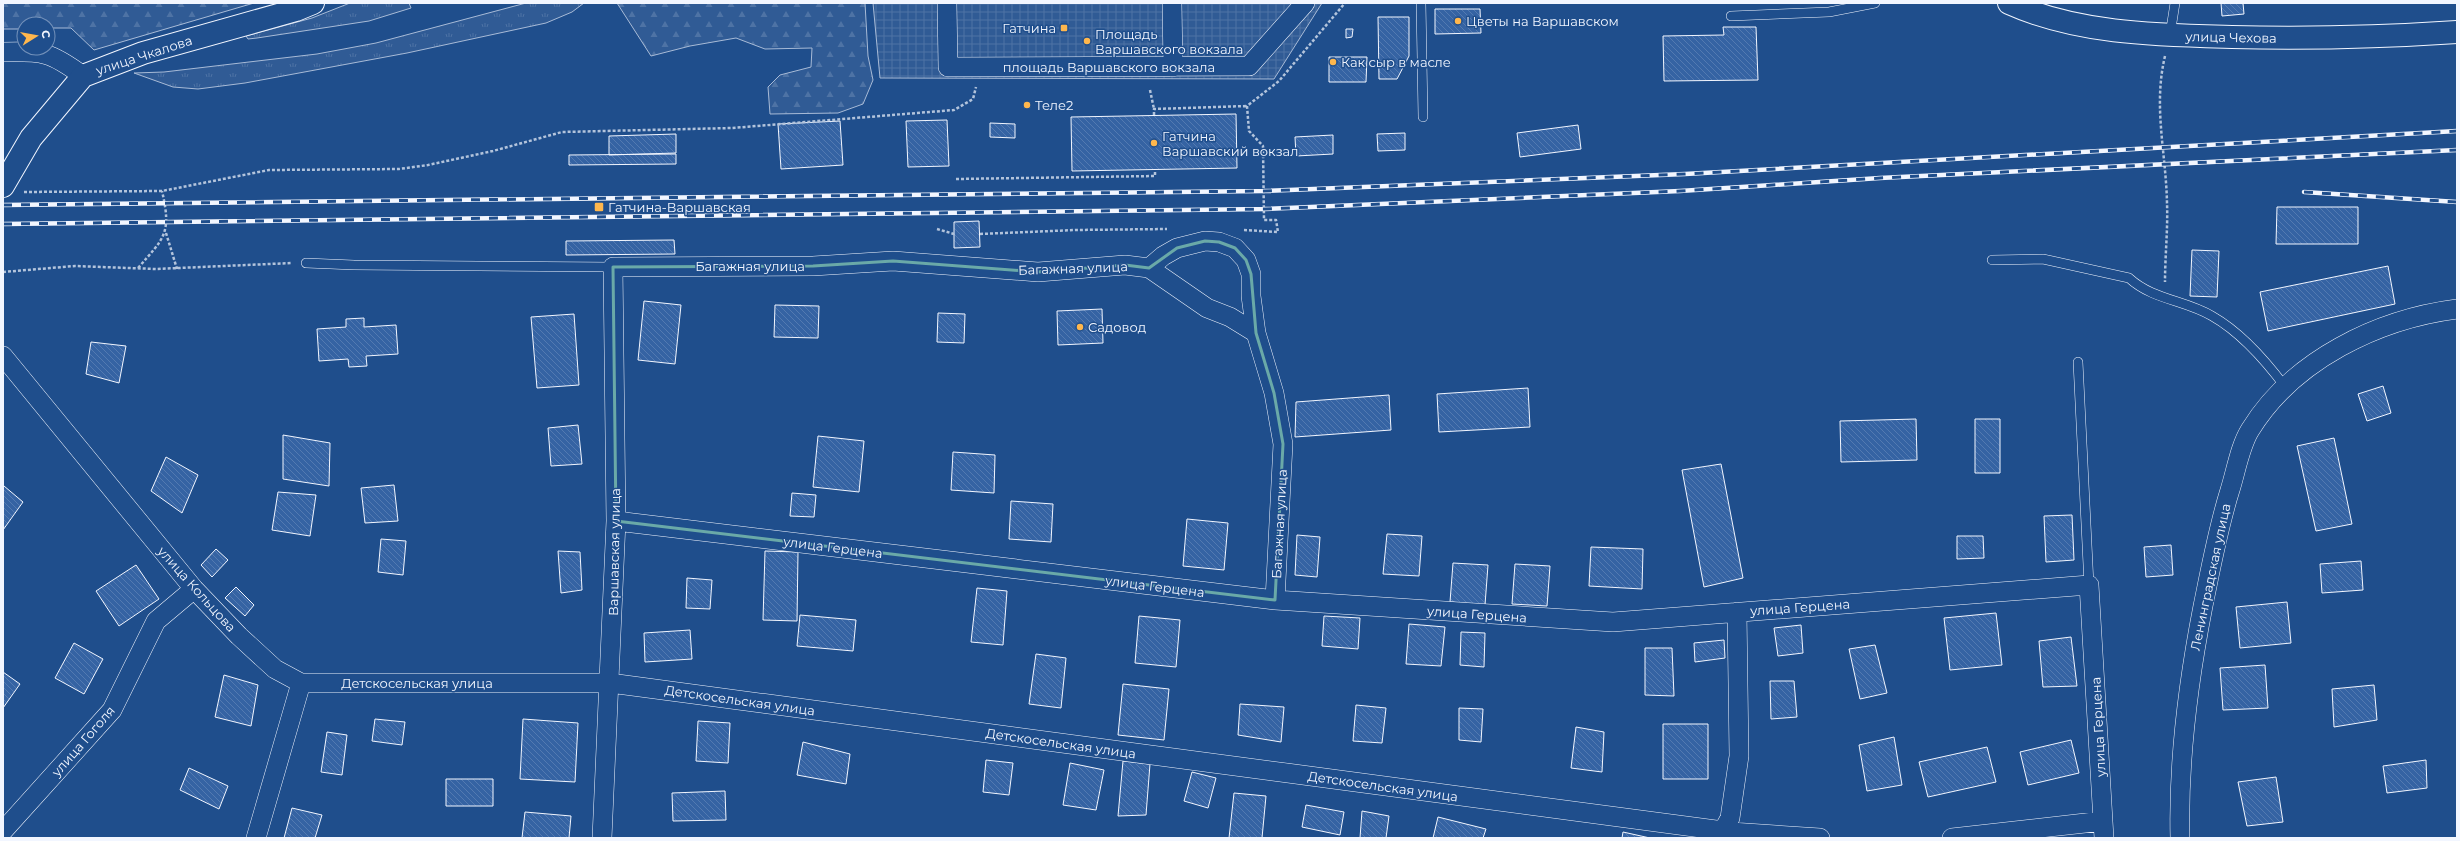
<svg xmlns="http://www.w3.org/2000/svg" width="2460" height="841" viewBox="0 0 2460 841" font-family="Montserrat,sans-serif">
	<defs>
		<pattern id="grass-tufts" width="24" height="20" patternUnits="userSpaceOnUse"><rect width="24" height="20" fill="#305b95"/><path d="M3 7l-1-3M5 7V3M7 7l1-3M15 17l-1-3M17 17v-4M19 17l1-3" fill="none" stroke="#4e73a5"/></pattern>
		<pattern id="forest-firs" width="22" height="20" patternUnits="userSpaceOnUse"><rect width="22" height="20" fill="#305b95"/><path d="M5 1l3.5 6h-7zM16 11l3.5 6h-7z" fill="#4e73a5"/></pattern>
		<pattern id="plaza-grid" width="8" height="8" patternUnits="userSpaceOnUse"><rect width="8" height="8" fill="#305b95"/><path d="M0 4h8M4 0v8" fill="none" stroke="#4e73a5"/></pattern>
		<pattern id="building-back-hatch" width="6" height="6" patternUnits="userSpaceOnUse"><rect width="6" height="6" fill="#3563a3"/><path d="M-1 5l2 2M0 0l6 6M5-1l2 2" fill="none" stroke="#537ab1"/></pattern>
	</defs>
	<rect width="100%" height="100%" fill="#1f4e8c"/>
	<path fill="url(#grass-tufts)" stroke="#a8bbd7" d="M350,3H409L411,8L369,21L257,38L248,39L246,36L312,18Z
		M526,3H584L572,12L546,23L407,53L245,83L198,89L173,87L134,73L164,72L317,54L376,43Z"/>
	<path fill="url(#forest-firs)" stroke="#a8bbd7" d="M3,3H254L94,50L71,28H48V24H24V29H3Z
		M617,3H865L868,56L873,80L863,104L838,113L770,114L768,87L780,75L811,67L812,48L765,49L736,38L690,46L651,56Z"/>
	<path fill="url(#plaza-grid)" stroke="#a8bbd7" d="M873,3H1322L1274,79L880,78Z"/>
	<path fill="url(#building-back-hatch)" stroke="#f2f6ff" d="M2221,3H2243L2244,14L2222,16Z
		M1435,9H1480L1481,33L1435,34Z
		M1378,17H1409V56L1397,79H1379Z
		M1723,27H1756L1758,80L1664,81L1663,36L1724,35Z
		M1346,29H1353L1352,37L1346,38Z
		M1329,57H1367L1366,82H1329Z
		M1236,114L1237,168L1072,171L1071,117Z
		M947,120L949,166L908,167L906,121Z
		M840,121L843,165L781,169L778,124Z
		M990,123L1015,124V138L990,137Z
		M1578,125L1581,149L1520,157L1517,133Z
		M1405,133V150L1378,151L1377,134Z
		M676,134V153L609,155V136Z
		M1333,135V154L1296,156L1295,137Z
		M676,154V164L569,165V155Z
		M2277,207H2358V244H2276Z
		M979,221L980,247L954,248V222Z
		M674,240L675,254L566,255V241Z
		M2192,250L2219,251L2217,297L2190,296Z
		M2388,266L2395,304L2268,331L2260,292Z
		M644,301L681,305L675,364L638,360Z
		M775,305L819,306L818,338L774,337Z
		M1102,309L1103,343L1058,345L1057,311Z
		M938,313L965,314L964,343L937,342Z
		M574,314L579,385L537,388L531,317Z
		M364,318V327L396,325L398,354L366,356L367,366L349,367L348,359L319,361L317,329L346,327V319Z
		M91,342L126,346L119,383L86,374Z
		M2383,386L2391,413L2367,421L2358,394Z
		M1528,388L1530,427L1439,432L1437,394Z
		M1389,395L1391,430L1295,437L1296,402Z
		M1916,419L1917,460L1841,462L1840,421Z
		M1975,419H2000V473H1975Z
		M578,425L582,464L551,466L548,428Z
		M283,435L330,443L329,486L283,479Z
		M818,436L864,441L859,492L813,487Z
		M2334,438L2352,524L2316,531L2297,446Z
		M953,452L995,455L994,493L951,490Z
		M166,457L198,475L182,513L151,491Z
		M1721,464L1743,578L1704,587L1682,470Z
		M394,485L398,521L365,523L361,488Z
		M4,486L23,502L3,530V487Z
		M278,492L316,495L310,536L272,530Z
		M792,493L816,495L814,517L790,516Z
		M1011,501L1053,504L1051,542L1009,539Z
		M2072,515L2074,560L2046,562L2044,516Z
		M1187,519L1228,523L1224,570L1183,566Z
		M1387,534L1422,536L1419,576L1383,574Z
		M1297,535L1320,537L1317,577L1295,575Z
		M1957,536H1983L1984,558L1957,559Z
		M381,539L406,541L403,575L378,572Z
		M2171,545L2173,575L2146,577L2144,547Z
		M1591,547L1643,549L1642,589L1589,586Z
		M216,549L228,560L212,577L201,565Z
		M558,551L580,552L582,590L561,593Z
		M765,551L798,552L797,621L763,620Z
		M2361,561L2363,590L2322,593L2320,564Z
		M1453,563L1488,565L1485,605L1450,602Z
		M1515,564L1550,566L1547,606L1512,604Z
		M136,565L159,599L119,626L96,591Z
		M687,578L712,580L710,609L686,608Z
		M236,587L254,605L245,616L225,598Z
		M977,588L1007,591L1003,645L971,642Z
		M2287,602L2291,643L2240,648L2236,607Z
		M1996,613L2002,665L1950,670L1944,618Z
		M800,615L856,620L853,651L797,646Z
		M1139,616L1180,620L1176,667L1135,663Z
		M1324,616L1360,618L1358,649L1322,646Z
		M1409,624L1445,627L1441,666L1406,664Z
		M1801,625L1803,653L1778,656L1774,628Z
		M690,630L692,659L645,662L644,633Z
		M1461,632L1485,633L1484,667L1460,665Z
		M2071,637L2077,686L2043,687L2039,641Z
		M1724,640L1725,658L1695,662L1694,643Z
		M74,643L103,659L84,694L55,678Z
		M1875,645L1887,693L1860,699L1849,649Z
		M1645,648H1672L1674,696L1645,695Z
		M1036,654L1066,658L1061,708L1029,704Z
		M2265,665L2268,708L2223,710L2220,668Z
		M3,672L20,684L3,708Z
		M224,675L258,685L251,726L215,717Z
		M1770,681H1794L1797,717L1771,719Z
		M1123,684L1169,689L1164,740L1118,735Z
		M2374,685L2377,720L2334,727L2332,689Z
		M1240,704L1284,707L1281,742L1238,735Z
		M1356,705L1386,708L1382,743L1353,741Z
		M1459,708L1483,709L1481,742L1459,740Z
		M375,719L405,722L402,745L372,741Z
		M523,719L578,723L575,782L520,779Z
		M698,721L730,723L728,763L696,761Z
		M1663,724H1708V779H1663Z
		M1576,727L1604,732L1602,772L1571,768Z
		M327,732L347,735L342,775L321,772Z
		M1894,737L1902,785L1867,791L1859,745Z
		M2071,740L2079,773L2028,785L2020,752Z
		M803,742L850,754L846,784L797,775Z
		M1987,747L1996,782L1928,797L1919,762Z
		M986,760L1013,763L1009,795L983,792Z
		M2426,760L2427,788L2387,793L2383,766Z
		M1123,761L1150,764L1146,815L1118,816Z
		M1070,763L1104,770L1096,810L1063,805Z
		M189,768L228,786L219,809L180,790Z
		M1192,772L1216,778L1208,808L1184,801Z
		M2276,777L2283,822L2247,826L2238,782Z
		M446,779H493V806H446Z
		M725,791L726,820L673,821L672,793Z
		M1234,793L1266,796L1262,838H1229Z
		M1306,805L1344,812L1340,835L1302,827Z
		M292,808L322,815L315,838H284Z
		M1362,811L1389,816L1386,838H1360Z
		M525,812L571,816L569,838H522Z
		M1438,817L1486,829L1483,838H1433Z
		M1623,832L1650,838H1622Z"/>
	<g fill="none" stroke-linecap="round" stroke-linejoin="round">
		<defs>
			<path id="lane" d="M1421,3L1423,117
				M1731,16L1829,12L1875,3
				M2170,35L2175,3
				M1992,260L2043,259L2129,278C2153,300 2185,300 2212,316C2242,333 2266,361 2286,388
				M306,263L354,265L613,267
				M2078,362L2089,585"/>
			<path id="street" d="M947,3L948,67L1249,66L1305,3
				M1172,3L1173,67
				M3,52C43,51 51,52 83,76
				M1149,268L1163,256L1177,248L1205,241L1219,242L1235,248L1246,260L1251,274V296L1256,333L1274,393L1283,444L1275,600
				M3,356L194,589L239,636L275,669L301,683L256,838
				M616,521L1275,600L1613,622L2089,585L2104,838
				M301,683H610L1731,832L1820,838
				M3,831L112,710L156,621L194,589
				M602,838L616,521L613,267L813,266L893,261L1038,272L1125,265L1149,268L1207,308L1230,317L1256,333
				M1719,838L1730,818L1739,756L1737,612
				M1952,838L2103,821
				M2180,838C2178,760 2188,683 2203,606C2211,567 2218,528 2230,490C2236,471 2240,446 2250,430C2293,360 2378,319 2457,309"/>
			<path id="secondary" d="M2009,3C2078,34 2157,35 2232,37C2308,39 2382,37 2457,32
				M3,186L31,138L83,76L143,53L296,10L313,3"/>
		</defs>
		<use href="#lane" stroke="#f2f6ff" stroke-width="10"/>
		<use href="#street" stroke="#f2f6ff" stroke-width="20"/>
		<use href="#secondary" stroke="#f2f6ff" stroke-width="24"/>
		<path stroke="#b3c4dc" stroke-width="2.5" stroke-dasharray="3 2" stroke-linecap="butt" d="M2165,56C2153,106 2166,153 2167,203C2168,229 2165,256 2165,282
			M1150,90L1154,109
			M1154,115V109L1247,106
			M956,179L1155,176V170
			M24,192L162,191L269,170L399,169L428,165L493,151L562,132L732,128L954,110L973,99L976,87
			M937,229L954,234
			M1244,230L1278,232L1276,220H1264L1263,146L1249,131L1247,106L1279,81L1345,3
			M166,233L177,269
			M980,234L1075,230L1167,229
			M138,268C164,238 172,234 162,191
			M3,272L75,266L156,269L292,263"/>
		<use href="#lane" stroke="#1f4e8c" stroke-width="9"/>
		<use href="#street" stroke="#1f4e8c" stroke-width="19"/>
		<use href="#secondary" stroke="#1f4e8c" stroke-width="22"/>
		<defs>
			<path id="rail" d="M2304,192L2457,202
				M3,205L1264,191L1685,174L2457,131
				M3,224L1265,209L1680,191L1880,178L2457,150"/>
		</defs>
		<use href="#rail" stroke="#f2f6ff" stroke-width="4.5"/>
		<use href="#rail" stroke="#1f4e8c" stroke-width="3" stroke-dasharray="9" stroke-linecap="butt"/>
	</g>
	<path fill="none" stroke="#6aa9a8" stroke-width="3" stroke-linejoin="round" d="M1205,241L1219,242L1235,248L1246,260L1251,274L1256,333L1274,393L1283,444L1275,600L616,521L613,267L813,266L893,261L1038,272L1125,265L1149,268L1177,248Z"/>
	<g fill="#ffb74d" stroke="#1f4e8c" stroke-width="1.5">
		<circle cx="1458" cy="21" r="4"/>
		<rect x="1060" y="24" width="8" height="8" rx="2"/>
		<circle cx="1087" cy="41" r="4"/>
		<circle cx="1333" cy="62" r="4"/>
		<circle cx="1027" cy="105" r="4"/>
		<circle cx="1154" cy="143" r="4"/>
		<rect x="594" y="202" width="10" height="10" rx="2"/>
		<circle cx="1080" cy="327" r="4"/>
	</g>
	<g text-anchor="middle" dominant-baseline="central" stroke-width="3" stroke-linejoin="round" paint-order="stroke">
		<g font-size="13" fill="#f2f6ff" stroke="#1f4e8c" text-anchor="start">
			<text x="1466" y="21">Цветы на Варшавском</text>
			<text x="1056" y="28" text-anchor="end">Гатчина</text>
			<text x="1095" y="34">Площадь<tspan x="1095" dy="15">Варшавского вокзала</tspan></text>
			<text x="1341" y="62">Как сыр в масле</text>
			<text x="1035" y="105">Теле2</text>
			<text x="1162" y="136">Гатчина<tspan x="1162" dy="15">Варшавский вокзал</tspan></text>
			<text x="608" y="207">Гатчина-Варшавская</text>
			<text x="1088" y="327">Садовод</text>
		</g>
		<g font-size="13" fill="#f2f6ff" stroke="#1f4e8c">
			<text transform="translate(2231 37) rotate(1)">улица Чехова</text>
			<text transform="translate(144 55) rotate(-18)">улица Чкалова</text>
			<text x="1109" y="67">площадь Варшавского вокзала</text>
			<text x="750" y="266">Багажная улица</text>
			<text transform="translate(1073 268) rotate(-2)">Багажная улица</text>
			<text transform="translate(1279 524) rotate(-87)">Багажная улица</text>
			<text transform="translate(833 547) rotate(7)">улица Герцена</text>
			<text transform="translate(614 552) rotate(-89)">Варшавская улица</text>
			<text transform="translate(2210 577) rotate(-78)">Ленинградская улица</text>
			<text transform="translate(1155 586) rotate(7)">улица Герцена</text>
			<text transform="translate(197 589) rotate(48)">улица Кольцова</text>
			<text transform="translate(1800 607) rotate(-4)">улица Герцена</text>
			<text transform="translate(1477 614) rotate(4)">улица Герцена</text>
			<text x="417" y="683">Детскосельская улица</text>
			<text transform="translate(740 700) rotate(8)">Детскосельская улица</text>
			<text transform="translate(2098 727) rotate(-93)">улица Герцена</text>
			<text transform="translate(83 741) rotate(-49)">улица Гоголя</text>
			<text transform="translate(1061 743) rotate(8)">Детскосельская улица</text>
			<text transform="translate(1383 786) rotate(8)">Детскосельская улица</text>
		</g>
	</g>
	<rect width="2460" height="841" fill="none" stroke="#f2f6ff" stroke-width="8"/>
	<g transform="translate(36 36) rotate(79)"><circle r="19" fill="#1f4e8c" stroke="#7391ba"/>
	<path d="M0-3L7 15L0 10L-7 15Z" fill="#ffb74d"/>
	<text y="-6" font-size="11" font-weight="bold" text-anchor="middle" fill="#f2f6ff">С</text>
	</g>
</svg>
